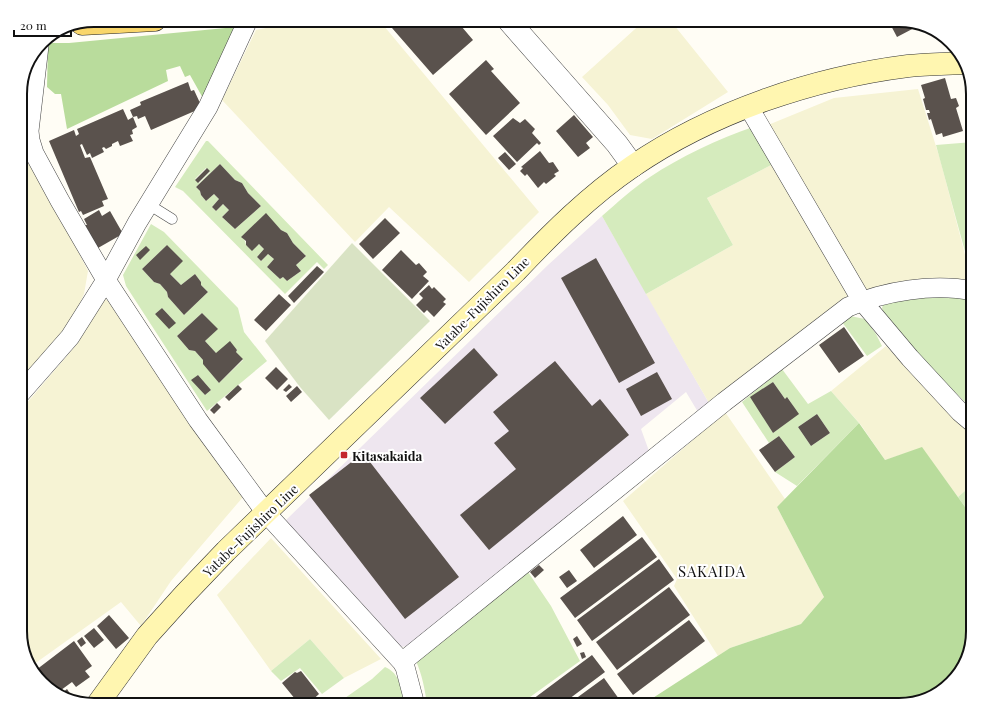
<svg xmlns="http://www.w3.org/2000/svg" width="993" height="725" viewBox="0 0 993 725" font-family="'Playfair Display',serif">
	<rect width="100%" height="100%" fill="#fffdf5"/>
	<path fill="#eee6ef" d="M602,216L709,403L698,412L686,392L641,429L649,451L409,646L400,647L285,521L548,265Z"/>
	<path fill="#f6f3d4" d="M306,20H379L539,212L469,282L389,207L355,242L222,100L256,30Z
		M645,20H670L728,92L652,139L630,135L608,105L582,77Z
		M918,89L940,159L973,285L872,291L860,288L768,125L834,98Z
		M20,151L28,153L88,271L84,294L72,320L56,342L20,382Z
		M775,163L848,288L846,301L709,403L646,294L733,245L707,198Z
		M102,297L108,301L181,404L243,497L171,581L141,626L121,602L30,667L28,664L20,636V411L78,343Z
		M886,346L973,436V484L958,497L922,448L885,460L861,425L831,391Z
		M725,412L785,499L777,507L824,597L801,624L730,648L718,656L674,586L677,579L623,501Z
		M271,538L381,659L344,678L310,639L271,671L217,595Z"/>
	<path fill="#d5ebbd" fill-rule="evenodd" d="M28,61L20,133V89Z
		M753,127L775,163L707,198L733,245L646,294L602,216C617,203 633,188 650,177C680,157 718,139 753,127Z
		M206,141H208L328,265L324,269L317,262L285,294L183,191L175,187ZM220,164L235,180L242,183L248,193L261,206L235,229L222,217L229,210L223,204L216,211L212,207L219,199L214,194L206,201L201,195L200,191L196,187ZM206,168L210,172L199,183L195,179ZM265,214L281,230L287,233L293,243L306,256L296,265L301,271L287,281L283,277L280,279L267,267L274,259L268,254L261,261L257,257L264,249L259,244L252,250L246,245L245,241L242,237Z
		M973,142V281L936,145Z
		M151,224L164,232L238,308L244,332L267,361L207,411L126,286L123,275ZM167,245L170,274L181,285L195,274L201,282V285L208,292L184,315L168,297L167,292L160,284L154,282L142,269ZM162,308L175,322L155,314ZM202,313L217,329L205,341L216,353L237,349L236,352L243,360L219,383L204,364L203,360L195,351L189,350L177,336ZM198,375L211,390L205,395L192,380Z
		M922,295L973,298V410L931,368L884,314L882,308L884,302Z
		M850,316L865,319L876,334L882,346L867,356L842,322Z
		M782,369L808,404L831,391L859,423L797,486L775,472L795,457L779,436L769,443L742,402ZM773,382L785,399L788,398L798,414L773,433L751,397ZM817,414L830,433L811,446L798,427Z
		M973,484V518L958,497Z
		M528,572L551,606L580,661L519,705H427C425,689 422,675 416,661Z
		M310,639L344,678L322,694L300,668L281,681L271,671Z
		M385,667C400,673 402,690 406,705H335L372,679Z"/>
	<path fill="#b9dc9c" d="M236,27L204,100L190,75L185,77L180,66L166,70L168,81L67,129L61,94H55L47,87L48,43H69Z
		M859,423L885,460L922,447L973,518V631L958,676L932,697L899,705H642L730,648L801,624L824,597L777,507Z"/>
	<path fill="#d9e3c4" d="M352,243L430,321L329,420L300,387L265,341Z"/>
	<path fill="#5a524d" d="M401,20H456L473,40L433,75L392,28Z
		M888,20H899L918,26L897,37Z
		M486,60L494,69L491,71L520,103L486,135L449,94Z
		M945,78L951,99L956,98L959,106L956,108L963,131L943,137L942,133L936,135L931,119L929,120L927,113H930L929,110H926L923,99L925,98L921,85Z
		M188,82L191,91L194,90L200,103L197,110L151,130L145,116L138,119L137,116L133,117L130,110L141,105L140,102Z
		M123,109L128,120L133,117L137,127L132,130L133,134L130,135L133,141L120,146L118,141L112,144V146L106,149L104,147L102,148L104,152L92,158L90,153L87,155L82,144L80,145L85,158L90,157L108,199L102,201L104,206L83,215L81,211L79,212L49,141L74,130L76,136L79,134L77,129Z
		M973,114V139H972L967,115Z
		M574,115L593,137L586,143L590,148L578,157L556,131Z
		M513,118L520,123L525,119L535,129L532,133L541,143L539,145L537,143L517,162L493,136Z
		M540,151L549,163L553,162L559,171L554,174L556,176L546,184L544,182L538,188L527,174L525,176L520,171L523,168L521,167Z
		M505,152L516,164L509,170L498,158Z
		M220,164L235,180L242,183L248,193L261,206L235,229L222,217L229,210L223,204L216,211L212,207L219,199L214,194L206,201L201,195L200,191L196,187Z
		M207,168L210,171L198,183L195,180Z
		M99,210L102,216L110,211L122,232L119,236L98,248L85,225H87L84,219Z
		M266,213L281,230L287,233L293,243L306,256L296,265L301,271L287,281L283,277L280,279L267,267L274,259L268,254L261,261L257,257L264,249L259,244L252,251L246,245V241L241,237Z
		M385,218L400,233L373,259L359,244Z
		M167,245L183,261L170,274L181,285L195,274L201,282V285L208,292L184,315L168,297L167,292L160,284L154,282L142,269Z
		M146,246L150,250L140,260L136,255Z
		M401,250L416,265L419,263L427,272L423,276L429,281L412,299L382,270Z
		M596,258L655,363L619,383L561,278Z
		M317,266L324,272L294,303L288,296Z
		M429,285L432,289L434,287L446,299L443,302L446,304L434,317L427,310L424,313L416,305L423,298L419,294Z
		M279,294L291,305L266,331L254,320Z
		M162,308L176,323L169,329L155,314Z
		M202,313L218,329L205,341L216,353L230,341L237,350L236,352L243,359L219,383L203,364V360L195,351L189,350L177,336Z
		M844,327L864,356L839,373L819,345Z
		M474,348L498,375L445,424L420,398Z
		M555,361L592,406L600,399L629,435L489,550L460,515L516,469L494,443L509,431L493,412Z
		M276,367L288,379L277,390L265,378Z
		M657,372L672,399L641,416L626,389Z
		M198,375L211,390L205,395L191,380Z
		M773,382L785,399L787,397L799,414L773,433L750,397Z
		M289,384L292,387L286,392L283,390Z
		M238,385L242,389L229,401L225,397Z
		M297,386L302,392L291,402L286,396Z
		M217,403L221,407L214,414L210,410Z
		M817,414L830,433L811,446L798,427Z
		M779,436L795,457L775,472L759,450Z
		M363,453L459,577L405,619L309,495Z
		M623,516L637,535L594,568L580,550Z
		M642,537L657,557L575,618L560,598Z
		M659,559L674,580L592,641L577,620Z
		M539,565L544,570L535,578L530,572Z
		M569,570L577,581L567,588L559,577Z
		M669,587L690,615L617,670L596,642Z
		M109,615L129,638L116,649L97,626Z
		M689,620L705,641L633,695L617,674Z
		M94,628L104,640L94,648L84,636Z
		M577,636L582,644L577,647L573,639Z
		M82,637L86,643L81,647L77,641Z
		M74,641L92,666L85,671L90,677L76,687L72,682L57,693L52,691L36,670Z
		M584,652L586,657L582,659L580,653Z
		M592,655L605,672L561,705H525Z
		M301,671L319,694L307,705H300L282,683L295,672L297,673Z
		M604,678L619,699L611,705H567Z
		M67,689L73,698L61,694Z"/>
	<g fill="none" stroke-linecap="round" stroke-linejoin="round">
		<defs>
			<path id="service" d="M148,204L172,219"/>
			<path id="minor" d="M39,46L29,131L30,140L34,153L60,201L106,280L198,420L266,513L402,662L405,667L415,705
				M748,106L862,301L910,358L960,412L973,423
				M20,394L70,337L106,280L137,223L208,107L248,20
				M402,662L724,402L848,307C884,291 934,283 973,291"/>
			<path id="tertiary" d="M508,20L617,144L633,166"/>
			<path id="secondary" d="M97,705L147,636L184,595L226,551L516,271C552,233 589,196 633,166C712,112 813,78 908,66C927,64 947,64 966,63"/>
			<path id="primary" d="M82,24L155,20"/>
		</defs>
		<use href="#service" stroke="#444" stroke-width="11"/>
		<use href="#minor" stroke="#444" stroke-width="20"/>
		<use href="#tertiary" stroke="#444" stroke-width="23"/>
		<use href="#secondary" stroke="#333" stroke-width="23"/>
		<use href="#primary" stroke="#222" stroke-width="23"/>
		<use href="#service" stroke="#fff" stroke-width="10"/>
		<use href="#minor" stroke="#fff" stroke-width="19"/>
		<use href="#tertiary" stroke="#fff" stroke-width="22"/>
		<use href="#secondary" stroke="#fff6b0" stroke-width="22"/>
		<use href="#primary" stroke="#f9d66b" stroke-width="22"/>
	</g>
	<rect fill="#c4262e" stroke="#fff" stroke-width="1.5" x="340" y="451" width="8" height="8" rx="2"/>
	<g text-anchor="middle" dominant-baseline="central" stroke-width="4" stroke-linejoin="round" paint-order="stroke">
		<g font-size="13" fill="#111" stroke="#fff">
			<text transform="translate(482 303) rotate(-45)">Yatabe-Fujishiro Line</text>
			<text transform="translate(250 530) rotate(-44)">Yatabe-Fujishiro Line</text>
		</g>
		<g font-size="13" font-weight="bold" fill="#111" stroke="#fff" text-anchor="start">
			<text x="352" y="455">Kitasakaida</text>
		</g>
		<g font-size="15" letter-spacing="1" fill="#111" stroke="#fff">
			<text x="712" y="571">SAKAIDA</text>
		</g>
	</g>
	<path d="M0 0H993V725H0ZM94 27H899A67 67 0 0 1 966 94V631A67 67 0 0 1 899 698H94A67 67 0 0 1 27 631V94A67 67 0 0 1 94 27Z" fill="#fff" fill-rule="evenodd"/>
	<path fill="none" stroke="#111" stroke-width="2" d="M94 27H899A67 67 0 0 1 966 94V631A67 67 0 0 1 899 698H94A67 67 0 0 1 27 631V94A67 67 0 0 1 94 27Z"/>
	<path d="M14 30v6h57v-6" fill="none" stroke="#111111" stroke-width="2"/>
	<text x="20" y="30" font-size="12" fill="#111111" stroke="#ffffff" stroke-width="3" paint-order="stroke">20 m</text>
</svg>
